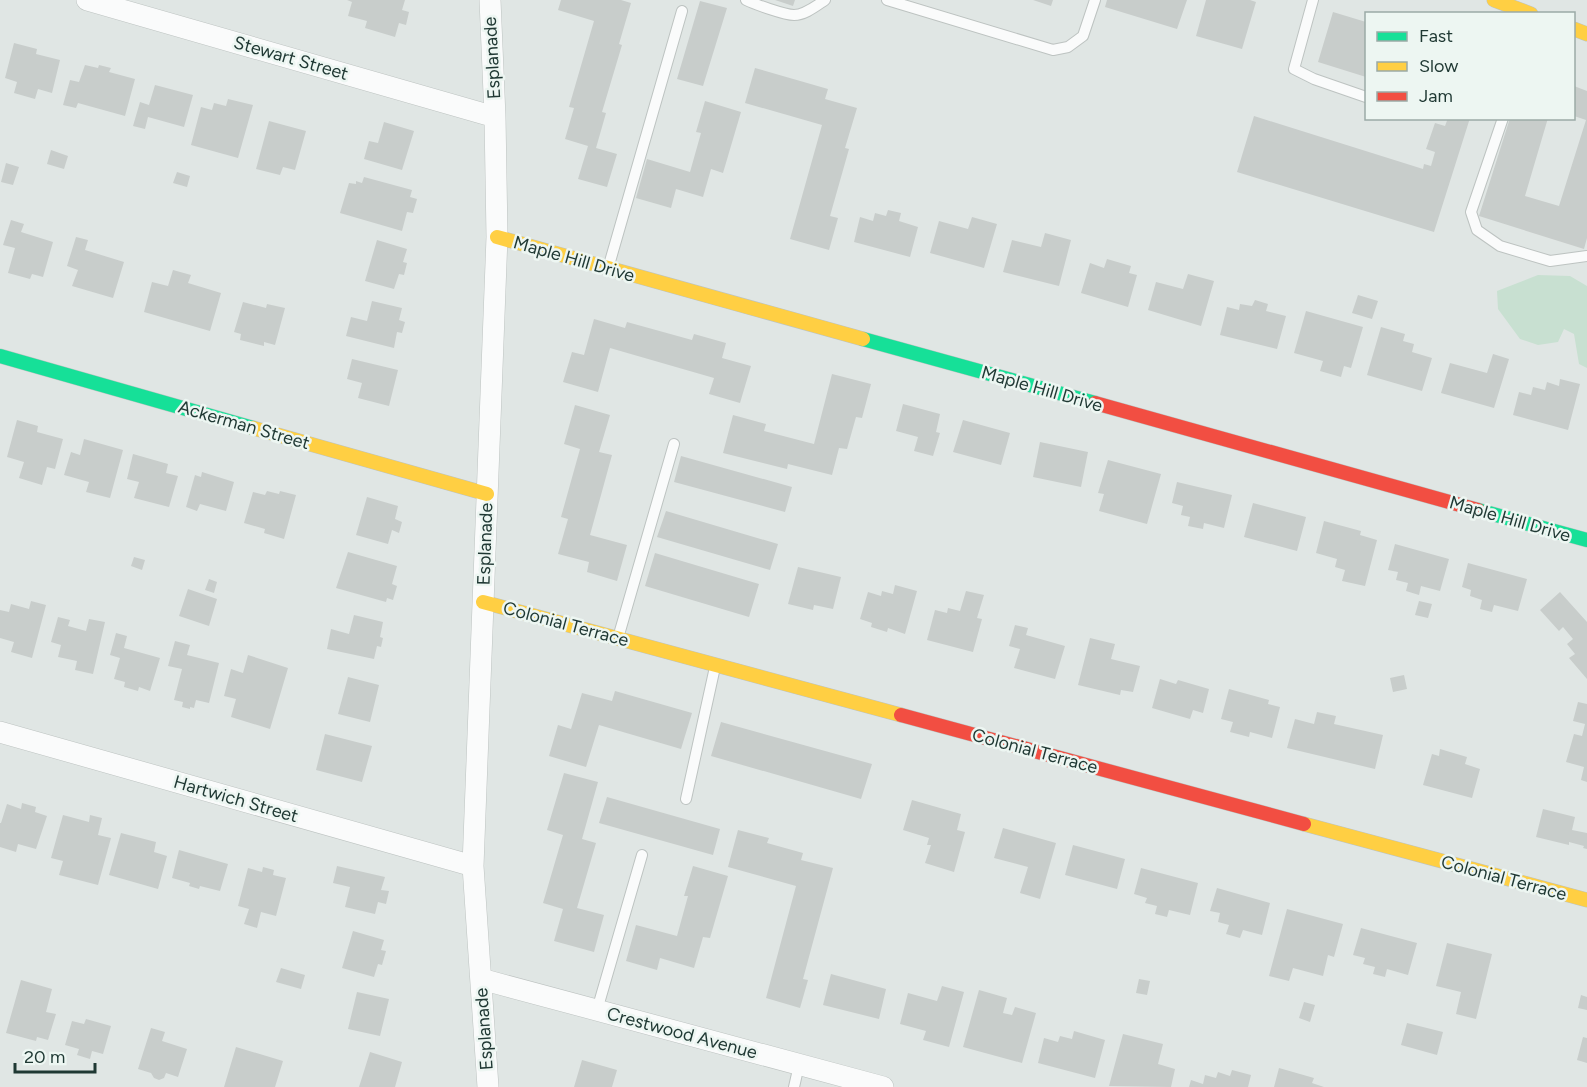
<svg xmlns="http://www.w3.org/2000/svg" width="1587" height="1087" viewBox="0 0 1587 1087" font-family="Figtree,sans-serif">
	<rect width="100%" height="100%" fill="#e0e6e4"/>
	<path fill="#c8e0d1" d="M1538,275L1570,276L1587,286V368L1579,364L1574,334L1564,329L1558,342L1538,345L1520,339L1498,309L1497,291Z"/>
	<path fill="#c8cdcb" d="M347,0H405L402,10L409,12L406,25L399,23L395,37L365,28L367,21L348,16L352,2Z
		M561,0H621L631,3L619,44L622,45L602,112L606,113L596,148L617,154L607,187L578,179L588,146L565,139L574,108L569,107L594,21L558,10Z
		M775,0H795L793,6Z
		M1033,0H1053L1051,6Z
		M1107,0H1187L1177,29L1105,7Z
		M1206,0H1250L1256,2L1242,49L1196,36Z
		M700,1L727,8L703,86L677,79Z
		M1333,12L1366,22V77L1318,62Z
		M14,43L37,49L36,54L60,60L52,93L38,89L35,99L14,93L17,82L5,78Z
		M85,65L98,68L99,65L111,68L109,72L135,79L125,116L78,103L76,108L63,105L70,80L79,82Z
		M755,68L828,89L825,99L857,108L845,148L849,149L830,216L838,218L829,250L790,239L822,125L745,103Z
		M155,85L193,95L184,127L148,117L145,129L133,126L140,102L149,105Z
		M1574,86L1587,91V238L1584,249L1479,216L1510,118H1548L1525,196L1559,206L1586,120L1574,116Z
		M228,99L253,105L238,158L191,145L201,107L212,110L214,103L226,106Z
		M705,101L741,112L723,173L711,169L703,197L676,189L671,208L636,198L647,159L690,172L701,133L696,132Z
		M1254,116L1423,169L1424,164L1431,166L1435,152L1426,149L1435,123L1445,126L1448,118H1470L1434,232L1237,172Z
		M269,121L306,131L295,170L283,167L280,175L256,169Z
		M384,122L414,131L402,170L364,159L369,141L378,143Z
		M51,150L68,156L64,169L47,164Z
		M6,163L19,167L13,185L1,182Z
		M177,172L190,176L187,187L173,183Z
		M364,177L412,190L410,197L417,199L413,213L407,212L402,231L340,213L349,183L356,184V181L362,183Z
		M888,210L901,213L899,221L918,227L910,257L854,242L860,217L873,221L875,213L886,216Z
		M972,217L997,224L984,268L930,253L939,221L968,229Z
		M11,220L24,224L21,232L53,242L43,277L32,274L30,279L8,273L15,248L3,245Z
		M1045,233L1071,240L1059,286L1003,272L1012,240L1041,247Z
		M76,237L88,240L85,250L124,262L113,298L72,286L78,270L67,266Z
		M377,240L407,249L403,262L407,263L404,275L399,274L394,289L365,281Z
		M1107,259L1131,266L1129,273L1137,275L1128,307L1081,293L1090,263L1104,268Z
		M173,270L191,275L188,283L221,293L210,331L144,312L152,282L168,286Z
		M1188,274L1214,281L1201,326L1148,310L1156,282L1183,289Z
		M1358,295L1378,301L1372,319L1352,313Z
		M1255,300L1268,304L1266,311L1286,316L1277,349L1220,335L1227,307L1239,310L1240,304L1252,306Z
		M372,301L402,308L399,320L405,322L402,333L397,332L394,348L346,336L351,317L367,321Z
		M243,302L266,308L267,304L285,308L275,345L264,342V346L240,340L241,334L234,332Z
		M1306,311L1363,327L1351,368L1344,366L1341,377L1320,371L1323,361L1294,353Z
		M594,319L625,328L627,322L692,340L694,334L726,343L722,358L751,366L740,403L709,394L714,378L610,348L598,392L563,382L572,352L584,355Z
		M1381,327L1405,334L1403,341L1414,344L1412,352L1432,358L1422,391L1367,375Z
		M1493,354L1509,359L1494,408L1441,393L1450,363L1487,373Z
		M352,359L398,370L389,406L358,398L362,383L347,379Z
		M832,374L871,384L862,418L856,417L847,449L839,448L832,475L788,464L787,469L723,453L733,415L766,424L764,431L814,444Z
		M1560,379L1580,384L1568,430L1513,415L1519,392L1531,395L1533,387L1545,390L1547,382L1559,386Z
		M903,404L940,414L936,432L940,433L933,456L914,451L918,437L896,431Z
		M575,405L610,415L599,452L612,455L590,535L627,545L617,581L587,572L589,562L558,554L568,519L561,517L580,449L564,444Z
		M17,420L38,426L37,432L63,439L55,469L47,467L42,485L19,478L24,462L7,457Z
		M963,420L1010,433L1001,465L953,452Z
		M84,439L123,450L110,498L86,492L89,482L64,475L71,452L80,455Z
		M1040,442L1088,452L1081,487L1033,477Z
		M133,454L168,464L166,473L178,476L169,507L134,498L139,482L127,479Z
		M681,456L792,487L785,512L674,482Z
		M1108,460L1161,474L1147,524L1099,511L1104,494L1098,493Z
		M202,472L234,482L226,511L200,504L197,511L186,507L195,475L201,477Z
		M1177,482L1232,495L1224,528L1204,523L1203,529L1188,526L1190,517L1181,515L1183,506L1172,503Z
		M267,491L279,494L280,491L296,495L284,539L264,533L265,529L244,523L253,492L265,495Z
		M367,497L398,506L395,519L402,522L399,533L392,530L388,544L356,535Z
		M1253,503L1306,517L1297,551L1244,537Z
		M666,511L778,544L770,570L657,537Z
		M1324,521L1361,531L1360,535L1377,540L1365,586L1342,581L1345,570L1335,567L1337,559L1316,553Z
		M1395,544L1449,559L1440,591L1421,586L1419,595L1406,591L1408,583L1396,580L1398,572L1388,570Z
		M348,552L397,566L392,584L397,586L393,600L387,598L386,602L336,588Z
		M655,553L759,584L749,617L645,586Z
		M134,557L145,560L142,570L131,566Z
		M1468,563L1527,579L1518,611L1494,605L1492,612L1480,609L1482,600L1470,596L1471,590L1462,587Z
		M798,567L841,577L833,609L814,605L813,610L788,604Z
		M209,579L217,582L214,593L205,590Z
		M895,585L917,591L905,634L888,628L887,632L871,627L872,623L860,619L868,592L881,596L882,591L893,594Z
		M188,589L217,599L209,626L179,616Z
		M966,591L984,595L977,618L982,619L973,652L927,640L935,610L947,613L948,608L960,611Z
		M1560,592L1587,622V679L1569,658L1575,654L1567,644L1573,639L1563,627L1559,631L1540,610Z
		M31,601L46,605L32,658L11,652L14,642L0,638V610L9,612L11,604L29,609Z
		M1419,601L1432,604L1428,618L1415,615Z
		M354,615L383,622L380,637L383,638L381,647L377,646L374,659L327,649L331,629L349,634Z
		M58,617L70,620L68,626L86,631L89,619L105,622L93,674L75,670L77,661L58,657L61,645L51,642Z
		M1015,625L1028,628L1026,635L1065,646L1055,679L1014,668L1020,649L1009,646Z
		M116,633L127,636L124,648L160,658L150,691L139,687L138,691L124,687L125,682L114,679L120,658L110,655Z
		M1090,638L1115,644L1111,659L1140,666L1133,692L1121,690L1120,695L1078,685Z
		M175,641L190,645L187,655L219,663L209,703L196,700L194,708L190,707V709L182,707L183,702L174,700L182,669L168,666Z
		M248,655L288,668L270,729L231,717L236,699L224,696L231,669L243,673Z
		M1404,675L1407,689L1393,692L1390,678Z
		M348,677L379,685L370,722L338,714Z
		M1160,679L1176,684L1178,680L1209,689L1203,713L1193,710L1190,719L1152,708Z
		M1229,689L1269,700L1268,704L1280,707L1272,738L1250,732L1249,737L1230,732L1233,722L1221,719Z
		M615,691L692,713L681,749L599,725L586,767L549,756L558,725L571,729L582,693L612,701Z
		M1578,702L1587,704V782L1581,780L1584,767L1566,762L1574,734L1582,736L1585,724L1573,721Z
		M1317,712L1336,716L1334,724L1383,735L1375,769L1287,748L1295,719L1314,724Z
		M721,722L872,764L861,799L711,756Z
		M325,734L372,746L362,782L316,770Z
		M1440,749L1467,757L1465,764L1480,769L1472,798L1423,785L1432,754L1439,756Z
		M564,773L598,782L582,839L596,843L577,908L604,915L594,952L554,941L563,909L543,903L563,835L547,830Z
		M607,797L720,829L713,855L599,823Z
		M912,800L961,814L957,830L965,832L954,872L925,863L931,845H927L929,838L903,830Z
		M22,803L36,807L35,812L47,816L36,849L18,844L16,852L0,847V823H1L7,804L21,809Z
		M1543,809L1575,817L1572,830L1587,833V849L1583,848L1584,846L1569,842V845L1536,837Z
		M63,815L89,822L90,815L102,818L98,835L111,838L98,885L59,875L63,861L51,858Z
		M1003,828L1056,843L1040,899L1020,893L1028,867L994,858Z
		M738,830L769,838L767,843L803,853L801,860L833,868L803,979L808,980L800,1008L766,998L796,886L728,867Z
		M121,833L156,842L154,852L167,856L158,889L109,875Z
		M1073,845L1125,859L1117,889L1065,875Z
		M179,850L228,864L220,891L200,886L199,889L189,886L190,883L172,878Z
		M337,866L385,877L381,890L389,891L386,904L378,902L375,914L345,907L350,887L333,883Z
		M693,866L728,876L710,938L703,937L694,968L660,958L657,970L626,961L636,925L677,936L688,896H684Z
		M263,867L274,870L273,875L286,878L276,916L261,912L257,928L244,924L249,909L238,906L248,868L262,872Z
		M1141,868L1198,883L1190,915L1169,910L1167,917L1155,914L1157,906L1145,903L1147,898L1134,894Z
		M1217,888L1270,903L1262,935L1243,930L1240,938L1226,934L1229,925L1218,922L1220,913L1210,911Z
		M1287,909L1343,924L1334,957L1328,955L1323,976L1293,968L1289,981L1269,976Z
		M1361,928L1417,943L1408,975L1387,969L1385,977L1373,974L1375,967L1363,964L1365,958L1353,955Z
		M353,931L384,940L381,950L386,951L382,965L378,964L374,977L342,968Z
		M1447,943L1492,954L1476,1019L1456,1014L1461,992L1436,986Z
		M281,968L305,975L301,989L276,982Z
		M831,974L886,989L879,1019L823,1005Z
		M1139,979L1150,981L1147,995L1136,993Z
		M21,980L52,989L46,1012L56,1014L48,1040L37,1037L36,1041L6,1033Z
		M942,986L964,992L949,1047L923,1040L926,1031L900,1024L908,993L937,1001Z
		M979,990L1007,998L1003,1013L1012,1015L1015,1007L1036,1013L1022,1063L963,1047Z
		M357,992L389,999L380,1036L348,1029Z
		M1581,995L1587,997V1010L1578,1008Z
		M1304,1002L1315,1005L1310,1022L1299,1018Z
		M86,1019L111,1026L103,1054L92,1051L90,1059L77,1055L79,1049L65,1045L72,1021L84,1024Z
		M1407,1023L1443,1032L1437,1055L1401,1045Z
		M151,1028L165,1032L162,1041L187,1049L178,1077L166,1073L164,1078L159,1080L154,1078L151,1073L138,1069Z
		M1074,1031L1105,1040L1095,1078L1038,1063L1044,1038L1058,1042L1060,1036L1072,1039Z
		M1123,1034L1163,1044L1158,1064L1175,1069L1171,1087L1109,1086Z
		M1583,1037L1587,1038V1063L1577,1060Z
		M236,1047L283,1061L275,1087H224Z
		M370,1052L402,1062L395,1087H359Z
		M582,1060L617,1070L612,1087H574Z
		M1279,1068L1314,1078L1312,1083L1324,1087H1274Z
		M1232,1070L1251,1075L1248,1087H1189L1191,1080L1203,1084L1205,1075L1216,1078L1218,1072L1230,1076Z"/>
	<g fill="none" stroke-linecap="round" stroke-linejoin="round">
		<defs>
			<path id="lane" d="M746,0C754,4 785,15 794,15C805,15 816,6 825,0
				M887,0L1053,50L1068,47L1083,36L1095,0
				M1313,0L1294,69L1314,79L1366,97
				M1503,118L1471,212L1477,230L1500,246L1550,261L1587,256
				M609,265L682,11
				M618,638L674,444
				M686,799L715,667
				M597,1010L642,855
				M794,1087L799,1065"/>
			<path id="street" d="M87,0L495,117
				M0,732L473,866
				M481,979L883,1087
				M488,1087L473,866L497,237L495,117L490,0"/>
			<path id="fast" d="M863,339L1095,403
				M0,356L253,428
				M1478,510L1587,540"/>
			<path id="slow" d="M1494,0L1531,14
				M1574,29L1587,34
				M497,237L863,339
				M253,428L487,494
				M483,602L901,715
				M1304,824L1587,900"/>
			<path id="jam" d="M1095,403L1478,510
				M901,715L1304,824"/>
		</defs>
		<use href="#lane" stroke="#bdc3c1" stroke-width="12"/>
		<use href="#street" stroke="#bdc3c1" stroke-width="22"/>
		<use href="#fast" stroke="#bdc4c2" stroke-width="15"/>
		<use href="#slow" stroke="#bdc4c2" stroke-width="15"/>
		<use href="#jam" stroke="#bdc4c2" stroke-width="15"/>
		<use href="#lane" stroke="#fafbfb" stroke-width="10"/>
		<use href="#street" stroke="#fafbfb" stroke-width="21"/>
		<use href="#fast" stroke="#16e098" stroke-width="14"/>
		<use href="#slow" stroke="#ffcf43" stroke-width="14"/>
		<use href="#jam" stroke="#f24e42" stroke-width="14"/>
	</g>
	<g text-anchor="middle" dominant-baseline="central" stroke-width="5" stroke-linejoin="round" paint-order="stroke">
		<g font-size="18" fill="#1f3833" stroke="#edf6f2">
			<text transform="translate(291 58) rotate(16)">Stewart Street</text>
			<text transform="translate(492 58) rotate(-93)">Esplanade</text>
			<text transform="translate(574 259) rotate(16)">Maple Hill Drive</text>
			<text transform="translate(1042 389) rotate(16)">Maple Hill Drive</text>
			<text transform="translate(244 425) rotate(16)">Ackerman Street</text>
			<text transform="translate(1510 519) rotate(16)">Maple Hill Drive</text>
			<text transform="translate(485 544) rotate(-88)">Esplanade</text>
			<text transform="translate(566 624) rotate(15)">Colonial Terrace</text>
			<text transform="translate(1035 751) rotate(15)">Colonial Terrace</text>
			<text transform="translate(236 799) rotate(16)">Hartwich Street</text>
			<text transform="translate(1504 878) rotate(15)">Colonial Terrace</text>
			<text transform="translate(484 1029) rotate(-94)">Esplanade</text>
			<text transform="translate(682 1033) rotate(15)">Crestwood Avenue</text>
		</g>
	</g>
	<rect x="1365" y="12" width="210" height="108" fill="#edf6f2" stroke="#9baaa6" stroke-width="1.5"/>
	<rect x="1377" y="32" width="30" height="9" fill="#16e098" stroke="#9baaa6" stroke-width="1.5"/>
	<text x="1419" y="42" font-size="18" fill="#1f3833">Fast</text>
	<rect x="1377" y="62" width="30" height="9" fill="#ffcf43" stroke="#9baaa6" stroke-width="1.5"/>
	<text x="1419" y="72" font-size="18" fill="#1f3833">Slow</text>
	<rect x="1377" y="92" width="30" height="9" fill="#f24e42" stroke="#9baaa6" stroke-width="1.5"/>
	<text x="1419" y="102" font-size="18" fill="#1f3833">Jam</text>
	<path d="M15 1063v9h80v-9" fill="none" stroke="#1f3833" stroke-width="3"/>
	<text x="24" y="1063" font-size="18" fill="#1f3833" stroke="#edf6f2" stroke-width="4.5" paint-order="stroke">20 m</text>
</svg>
